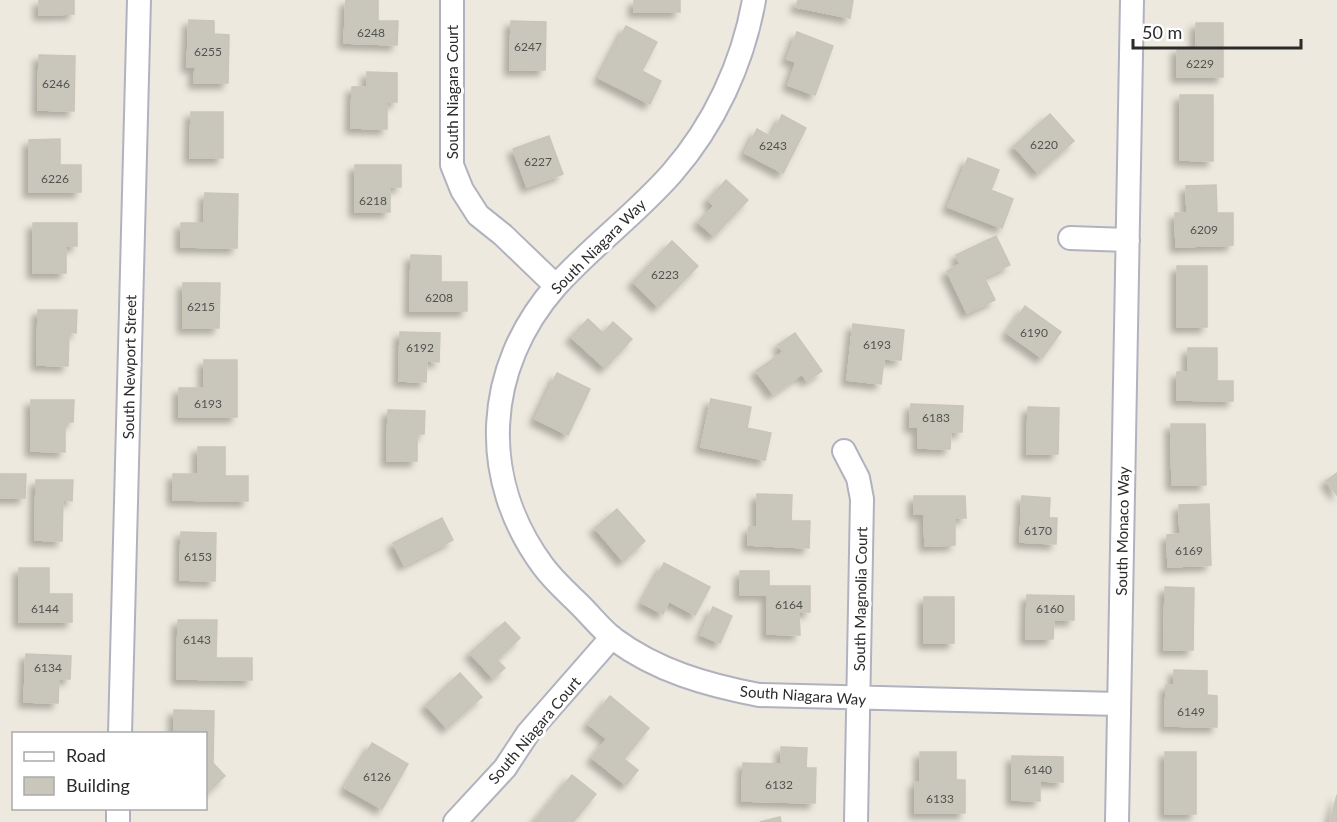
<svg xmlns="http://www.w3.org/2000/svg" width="1337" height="822" viewBox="0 0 1337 822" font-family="Lato,sans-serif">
	<defs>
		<filter id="shadow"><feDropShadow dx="-5.5" dy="5.5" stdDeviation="3" flood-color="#0004"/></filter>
	</defs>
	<rect width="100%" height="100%" fill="#ede9de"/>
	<path fill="#c9c7bc" stroke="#c9c5b7" stroke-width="1.5" filter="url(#shadow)" d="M39,0H74V14L39,15Z
		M346,0H378V21H398L397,45L344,43Z
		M634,0H680V12H634Z
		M798,0H853L850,18L796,7Z
		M189,20L214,21V34L229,35L228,83H194L195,67H187Z
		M511,21L546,22L545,70H510Z
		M1196,23H1223V77H1177V48H1196Z
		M626,26L657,42L642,71L661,81L650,104L599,78Z
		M797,32L833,46L815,95L788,85L796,62L787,59Z
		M39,55L75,56L74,111L38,110Z
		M367,72L397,73V102H387V129L351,128L352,87H367Z
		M1180,95H1213V161L1180,160Z
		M191,112H223V158H190Z
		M1050,114L1074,141L1038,173L1014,146Z
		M782,115L806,128L783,173L745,153L757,129L771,137Z
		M549,136L563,174L527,187L513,149Z
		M60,139V165H81V192H29V140Z
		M968,158L999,170L991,190L1013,199L1002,228L948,207Z
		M355,165H401V187H390V212H355Z
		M726,180L748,200L714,236L698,222L714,206L708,200Z
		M1216,185L1217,213H1233V245L1176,247L1175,213H1187L1186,186Z
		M205,193L238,194L237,248L181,247V223H204Z
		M33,223H77V246H66V273H33Z
		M996,236L1010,265L984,277L995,300L967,313L947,271L960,264L956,255Z
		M672,241L698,266L658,307L633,282Z
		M411,255L441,256V282H467V311H410Z
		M1177,266H1207V327H1177Z
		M183,283H220L219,328H183Z
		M1025,306L1061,332L1042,358L1007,333Z
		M38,310H77L76,333L69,332L68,366L37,365Z
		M588,319L603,333L613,322L632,339L605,368L571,337Z
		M853,324L904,330L901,360L884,359L881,384L847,380Z
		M400,332L440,333L439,362L427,361L426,382L399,381Z
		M795,333L822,371L807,381L802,374L773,394L756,371L783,352L778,345Z
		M1188,348H1217V381H1233V401L1177,400V372H1188Z
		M204,360H237V417H179V388H204Z
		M557,373L590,389L568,435L535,419Z
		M711,399L751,407L747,428L771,433L765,460L701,447Z
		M31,400H74L73,422H65V452L31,451Z
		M911,404L963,406L962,432H951L950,449L918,448V427H910Z
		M1028,407L1059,408L1058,454H1027Z
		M388,410L425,411L424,434H417V461H387Z
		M1171,424H1205L1206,485H1172Z
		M198,447H225V476H248V501L173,500V474H198Z
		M1337,473V495L1326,481Z
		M0,474H26L25,498H0Z
		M36,480H73L72,501L63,500L62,541L35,540Z
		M757,494L792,495L791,521H810L809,548L748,545L749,527H757Z
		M914,496H965L966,518H955V545L925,546L924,514H914Z
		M1022,496L1050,498L1049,518H1057L1056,544L1020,542Z
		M1209,504L1211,565L1168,567L1167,535L1180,534L1179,505Z
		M617,509L645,541L623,561L595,528Z
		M442,518L453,540L404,565L393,543Z
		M181,532L216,533L215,581L180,580Z
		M664,563L710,587L695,615L669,601L663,614L642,603Z
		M19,568H49V594H72V622H19Z
		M740,571H769V586H810V612H799L800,635L767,634V595H740Z
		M1165,587L1194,588L1193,650H1164Z
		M1027,595L1074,596V620H1054L1053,639H1026Z
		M924,597H954V643H924Z
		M713,607L732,616L720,643L701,635Z
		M178,620H217L216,658H252V680L177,679Z
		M505,622L520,638L497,660L505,668L493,678L470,653Z
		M26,654L71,656L70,679H59L58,703L24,702Z
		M1174,670L1207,671V695L1217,696V727L1165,726L1166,685H1174Z
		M460,673L482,697L447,728L426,705Z
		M610,696L649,728L624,759L638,770L626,785L592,758L607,739L588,724Z
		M174,710L214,711L213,763L225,776L206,794V734H178V731L174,730Z
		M372,743L408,764L382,809L345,788Z
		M781,747L807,748L806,768H816L815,803L742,801L743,763L781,764Z
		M920,752H956V780H965V813H915V782H920Z
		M1165,752H1196V814H1165Z
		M1012,756L1063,757V782L1040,781V801L1012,800Z
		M572,775L596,794L573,822H534Z
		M1337,795V822H1330Z
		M780,817L781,822H760Z"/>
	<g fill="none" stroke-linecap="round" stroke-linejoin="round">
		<defs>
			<path id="minor" d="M452,0V165L462,190L478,215L503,235L556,286
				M754,0C743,63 714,125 672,173C636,214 592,246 556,286C484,368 478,478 543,566C554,581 568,593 581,606C592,617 602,630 614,639C657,671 707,685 759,695L1119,704
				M1070,238L1128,240
				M844,451L858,478L862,499L856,822
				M120,734L139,0
				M118,822V808
				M455,822L505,768L528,733L612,637
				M1117,822L1132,0"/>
		</defs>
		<use href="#minor" stroke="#b1b2bf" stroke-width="26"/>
		<use href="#minor" stroke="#fff" stroke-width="22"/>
	</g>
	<g text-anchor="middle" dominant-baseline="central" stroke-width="6" stroke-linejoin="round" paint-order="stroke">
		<g font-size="12" fill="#52524f">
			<text x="371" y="32">6248</text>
			<text x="528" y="46">6247</text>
			<text x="208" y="51">6255</text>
			<text x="1200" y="63">6229</text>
			<text x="56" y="83">6246</text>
			<text x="1044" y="144">6220</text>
			<text x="773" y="145">6243</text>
			<text x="538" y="161">6227</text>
			<text x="55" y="178">6226</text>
			<text x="373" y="200">6218</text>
			<text x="1204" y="229">6209</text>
			<text x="665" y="274">6223</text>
			<text x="439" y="297">6208</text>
			<text x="201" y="306">6215</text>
			<text x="1034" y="332">6190</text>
			<text x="877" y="344">6193</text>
			<text x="420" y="347">6192</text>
			<text x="208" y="403">6193</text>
			<text x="936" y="417">6183</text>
			<text x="1038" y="530">6170</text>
			<text x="1189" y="550">6169</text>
			<text x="198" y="556">6153</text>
			<text x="789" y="604">6164</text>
			<text x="45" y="608">6144</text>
			<text x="1050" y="608">6160</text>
			<text x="197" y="639">6143</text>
			<text x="48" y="667">6134</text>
			<text x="1191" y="711">6149</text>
			<text x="1038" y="769">6140</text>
			<text x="377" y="776">6126</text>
			<text x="779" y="784">6132</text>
			<text x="940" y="798">6133</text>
		</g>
		<g font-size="15" fill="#2b2b2b" stroke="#fff">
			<text transform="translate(452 92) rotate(-90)">South Niagara Court</text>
			<text transform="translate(598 246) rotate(-45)">South Niagara Way</text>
			<text transform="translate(129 367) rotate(-89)">South Newport Street</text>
			<text transform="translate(1122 531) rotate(-89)">South Monaco Way</text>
			<text transform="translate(860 599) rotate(-89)">South Magnolia Court</text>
			<text transform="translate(803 695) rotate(4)">South Niagara Way</text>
			<text transform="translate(534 730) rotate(-50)">South Niagara Court</text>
		</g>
	</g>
	<rect x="12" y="732" width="195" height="78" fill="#ffffff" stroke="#aaaaaa" stroke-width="1.5"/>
	<rect x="24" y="752" width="30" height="9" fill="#ffffff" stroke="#aaaaaa" stroke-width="1.5"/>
	<text x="66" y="762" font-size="18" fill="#2b2b2b">Road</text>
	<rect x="24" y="777" width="30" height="18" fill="#c9c7bc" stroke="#aaaaaa" stroke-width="1.5"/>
	<text x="66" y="792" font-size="18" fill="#2b2b2b">Building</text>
	<path d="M1133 39v9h168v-9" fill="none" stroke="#2b2b2b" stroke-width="3"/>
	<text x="1142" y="39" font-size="18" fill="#2b2b2b" stroke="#ffffff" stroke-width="4.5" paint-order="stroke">50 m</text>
</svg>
